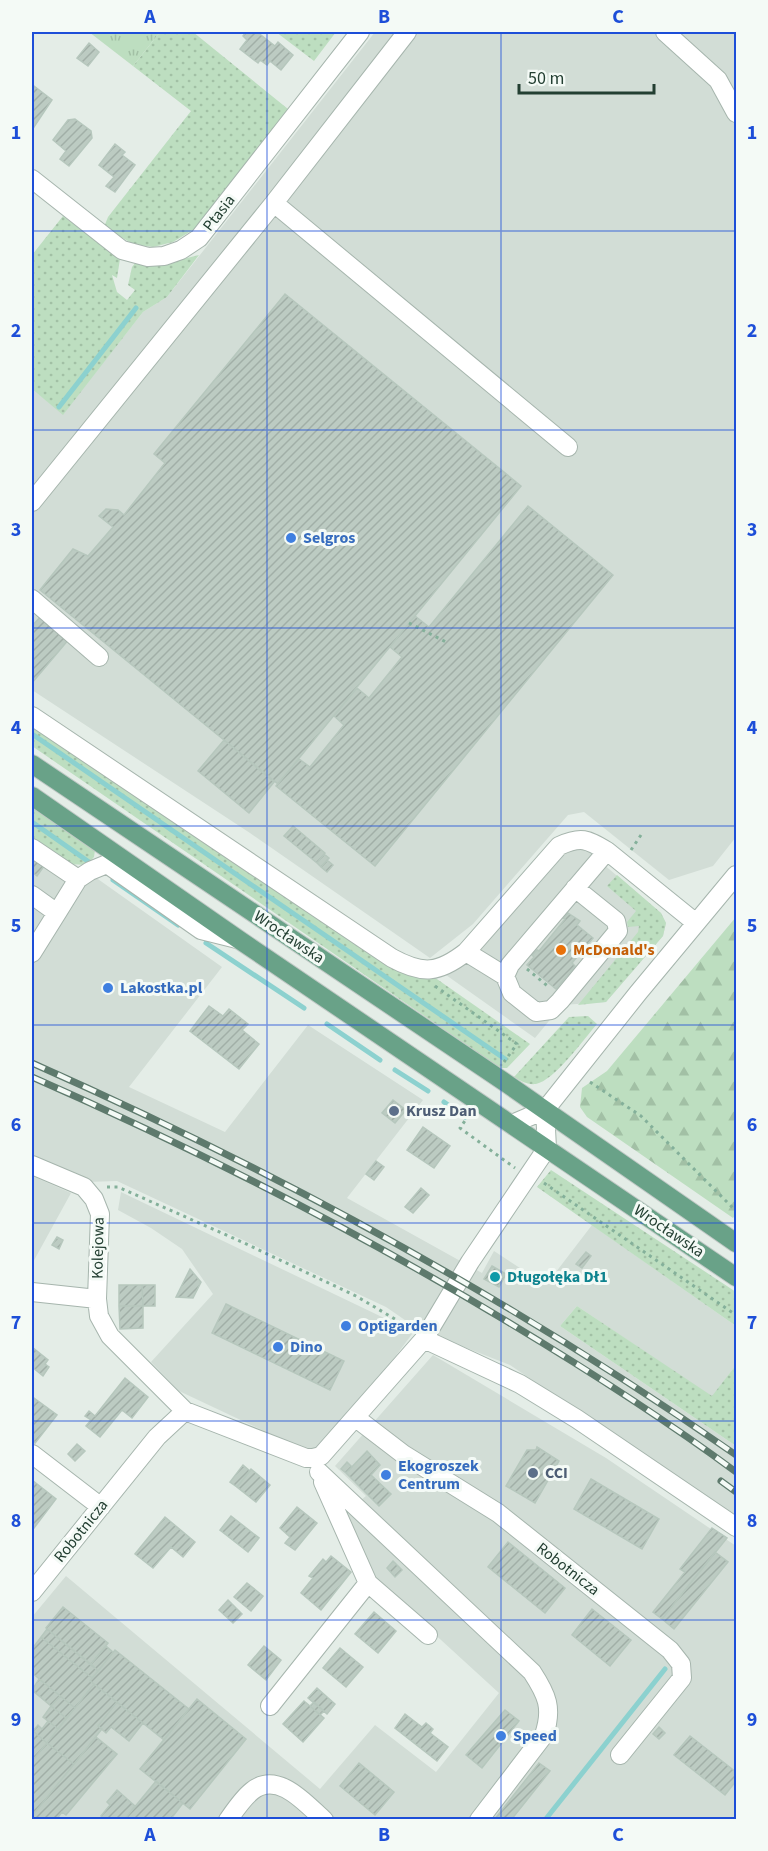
<svg xmlns="http://www.w3.org/2000/svg" width="768" height="1851" viewBox="0 0 768 1851" font-family="'Source Sans 3',sans-serif">
	<defs>
		<pattern id="grass-dots" width="8" height="8" patternUnits="userSpaceOnUse" patternTransform="scale(1.5)"><rect width="8" height="8" fill="#bddec0"/><path d="M2 2h.1M6 6h.1" fill="none" stroke="#a2c0a5" stroke-width="1.8" stroke-linecap="round"/></pattern>
		<pattern id="forest-firs" width="22" height="20" patternUnits="userSpaceOnUse" patternTransform="scale(1.5)"><rect width="22" height="20" fill="#bddec0"/><path d="M5 1l3.5 6h-7zM16 11l3.5 6h-7z" fill="#a2c0a5"/></pattern>
		<pattern id="park-tufts" width="24" height="20" patternUnits="userSpaceOnUse" patternTransform="scale(1.5)"><rect width="24" height="20" fill="#bddec0"/><path d="M3 7l-1-3M5 7V3M7 7l1-3M15 17l-1-3M17 17v-4M19 17l1-3" fill="none" stroke="#a2c0a5"/></pattern>
		<pattern id="building-hatch" width="6" height="6" patternUnits="userSpaceOnUse" patternTransform="scale(1.5)"><rect width="6" height="6" fill="#bccbc2"/><path d="M-1 1l2-2M0 6l6-6M5 7l2-2" fill="none" stroke="#a1afa7"/></pattern>
	</defs>
	<rect width="100%" height="100%" fill="#e4ede7"/>
	<path fill="#d2ddd6" d="M375,32H736V837L713,866L669,880L584,812L568,815L473,924L430,958L250,833L32,690V389L63,414L143,312L167,297Z
		M32,837L95,877L222,967L129,1087L225,1132L308,1025L423,1100L347,1198L482,1273L494,1251L546,1285L592,1225L736,1326V1365L712,1397L577,1306L560,1326L736,1446V1518L510,1365L418,1329L386,1307L117,1181L87,1182L32,1156Z
		M583,847L661,913L666,923L663,936L606,1002L562,1005L535,1038L446,975L470,962L488,938L563,851Z
		M32,1176L71,1193L32,1264Z
		M121,1192L405,1328L412,1334L386,1369L313,1454L179,1391L151,1362L213,1294L182,1249L151,1228L118,1210Z
		M433,1355L606,1458L736,1546V1819L32,1820V1617L66,1576L320,1789L375,1725L436,1772L499,1693L371,1576L346,1512L366,1496L335,1466Z"/>
	<path fill="url(#grass-dots)" d="M160,32H193L288,109L196,228L173,242L153,247L133,244L104,227L108,217L191,111L133,66Z
		M276,32H336L314,61Z
		M63,216L120,259L117,278L112,275L117,292L127,300L135,290L128,285L132,267L136,262L163,264L199,255L167,297L143,312L63,415L32,389V255Z
		M32,724L388,965C404,974 416,978 434,977L530,1044L507,1068H500L32,746Z
		M32,807L95,850L94,857L87,865L68,864L32,842Z
		M617,875L661,913L666,923L663,936L606,1002L578,1005L638,932L639,926L628,927L627,922L636,911L607,886Z
		M588,1016L597,1024C583,1040 555,1080 536,1084C527,1085 521,1081 514,1077L569,1017Z
		M551,1170L736,1292V1326L537,1187Z
		M577,1306L712,1396L736,1365V1446L560,1326Z"/>
	<path fill="url(#forest-firs)" d="M736,917V1214L733,1218L587,1117L580,1107L582,1088L607,1071Z"/>
	<path fill="url(#park-tufts)" d="M89,32H160L133,66Z"/>
	<g fill="none" stroke-linecap="round" stroke-linejoin="round">
		<path stroke="#8cd1cf" stroke-width="5" d="M59,407L136,308
			M32,734L505,1059
			M32,822L89,862
			M113,880L178,925
			M206,943L304,1008
			M327,1024L380,1060
			M395,1070L428,1091
			M444,1102L465,1117
			M545,1820L665,1669"/>
	</g>
	<path fill="url(#building-hatch)" stroke="#b6c7bd" stroke-width="1.5" d="M246,32H257L275,46L278,42L293,55L281,70L270,61L267,65L260,60L258,63L240,49L247,40L243,36Z
		M89,43L99,52L88,66L77,58Z
		M34,86L52,100L32,130V89Z
		M75,119L91,131L92,138L69,166L60,159L66,151L53,140L68,120Z
		M115,144L125,152L122,155L135,165L115,192L106,186L114,177L99,165Z
		M285,294L521,486L278,784L40,590L73,549L88,556L113,527L99,516L106,509L118,510L124,515L165,463L154,454Z
		M528,506L613,575L375,866L276,786L299,759L310,767L344,725L334,716L357,688L369,698L402,657L390,647L409,623L415,616L429,627Z
		M41,616L69,639L32,683V626Z
		M224,740L274,782L249,813L198,771Z
		M293,826L325,853L317,863L284,836Z
		M32,852L47,862L37,876L32,872Z
		M324,854L329,858L321,867L317,863Z
		M327,860L333,865L327,872L321,867Z
		M568,913L580,921L577,925L593,938L572,963L575,966L556,989L527,965L534,957L532,955L537,950L539,951L565,919L563,918Z
		M209,1006L223,1016L229,1009L248,1024L242,1030L259,1044L239,1069L190,1031Z
		M393,1100L406,1110L395,1123L382,1113Z
		M423,1127L450,1146L434,1168L407,1150Z
		M376,1161L384,1167L374,1180L366,1174Z
		M421,1188L429,1195L413,1213L405,1207Z
		M57,1237L63,1240L59,1249L52,1245Z
		M586,1252L591,1256L582,1268L576,1264Z
		M492,1266L506,1274L499,1287L484,1279Z
		M190,1269L201,1282L193,1298L176,1297Z
		M119,1285H142L143,1306H119Z
		M142,1285H155V1306H143Z
		M226,1304L344,1361L330,1390L212,1333Z
		M119,1306H143V1328L120,1329Z
		M32,1347L48,1360L45,1364L49,1367L43,1376L32,1367Z
		M125,1378L148,1397L132,1418L122,1410L100,1437L86,1426L91,1420L85,1416L89,1411L95,1416Z
		M34,1398L57,1415L35,1443L32,1440V1401Z
		M77,1444L85,1451L75,1461L68,1454Z
		M537,1447L559,1461L535,1503L506,1486L527,1450H536Z
		M367,1451L380,1465L371,1475L391,1494L379,1506L346,1473Z
		M347,1462L352,1467L346,1473L341,1469Z
		M243,1465L250,1471L237,1487L230,1482Z
		M251,1469L270,1485L256,1502L237,1487Z
		M591,1479L659,1519L642,1549L574,1509Z
		M32,1480L56,1499L34,1528L32,1527Z
		M297,1507L317,1523L295,1550L285,1543L290,1537L280,1528Z
		M231,1516L259,1538L248,1552L220,1530Z
		M165,1517L195,1542L183,1557L171,1547L153,1568L135,1554Z
		M712,1528L727,1538L662,1619L653,1612L685,1572L680,1569Z
		M508,1542L565,1588L545,1613L488,1567Z
		M715,1552L728,1562L674,1629L662,1619Z
		M331,1556L351,1572L321,1610L301,1593L313,1578L309,1576L323,1559L326,1562Z
		M393,1561L402,1570L395,1577L387,1568Z
		M247,1583L263,1596L251,1611L234,1597Z
		M228,1600L242,1614L233,1623L219,1610Z
		M63,1607L108,1643L91,1664L46,1628Z
		M592,1609L631,1640L610,1666L572,1635Z
		M374,1612L396,1631L378,1653L355,1634Z
		M47,1629L98,1671L92,1678L41,1637Z
		M41,1637L92,1678L90,1681L94,1684L75,1708L32,1673V1649Z
		M106,1646L113,1652L98,1671L91,1664Z
		M264,1646L281,1660L266,1680L248,1665Z
		M340,1648L363,1667L346,1687L323,1668Z
		M115,1650L189,1709L164,1740L90,1681Z
		M39,1679L60,1696L51,1706L32,1690Z
		M94,1684L117,1702L98,1726L102,1729L74,1764L47,1743Z
		M317,1688L335,1704L327,1714L308,1698Z
		M60,1696L75,1708L66,1718L51,1706Z
		M197,1699L246,1739L190,1809L140,1769Z
		M304,1701L324,1718L303,1742L283,1724Z
		M117,1702L143,1723L129,1741L111,1727L106,1733L98,1726Z
		M314,1702L324,1711L320,1715L310,1706Z
		M51,1706L66,1718L58,1729L43,1717Z
		M505,1710L519,1721L482,1768L466,1755Z
		M405,1714L422,1727L426,1723L433,1729L430,1733L448,1747L437,1761L395,1728Z
		M48,1721L58,1729L47,1743L33,1731L38,1725L42,1729Z
		M659,1727L665,1733L659,1739L653,1734Z
		M33,1731L47,1743L32,1761V1733Z
		M690,1736L736,1772V1781L725,1795L674,1755Z
		M96,1737L117,1754L66,1815L62,1812L56,1820H32V1816Z
		M47,1743L74,1764L32,1816V1761Z
		M359,1763L394,1792L375,1815L340,1786Z
		M539,1763L550,1771L511,1820H494Z
		M156,1781L183,1803L170,1820H124Z
		M117,1790L135,1806L124,1820H106L101,1816L110,1805L107,1802Z"/>
	<g fill="none" stroke-linecap="round" stroke-linejoin="round">
		<defs>
			<path id="minor" d="M665,32L718,80L736,113
				M32,179L122,250L148,257L164,256L181,250L199,238L360,32
				M274,203L568,447
				M32,502L274,203L407,32
				M32,599L99,657
				M32,716L392,958C423,975 439,973 466,952L559,846C581,836 587,839 607,851
				M32,848L78,879L90,871L107,864L201,930L237,939
				M575,888L616,921L618,931L560,1001L551,1010L536,1012L512,993L505,976L510,965L607,851L696,923
				M32,895L57,913L78,879
				M466,952L505,976
				M32,953L57,913
				M512,1124L545,1110L638,993L736,875
				M32,1165L84,1187L94,1199L100,1214L97,1299L99,1316L110,1336L185,1411L306,1458H313L321,1456L424,1339L470,1262L547,1148L545,1110
				M32,1292L97,1299
				M424,1339L520,1384L577,1419L736,1527
				M356,1418L403,1454L498,1513L670,1650L681,1664L682,1678L620,1755
				M32,1454L101,1507
				M319,1472L532,1672C547,1695 553,1708 544,1735L479,1820
				M368,1583L428,1635
				M32,1592L157,1437L185,1411
				M270,1706L368,1583L323,1482
				M228,1820C235,1810 243,1798 252,1791C278,1770 306,1804 324,1820"/>
			<path id="major" d="M32,764L503,1081L736,1243
				M32,796L238,939L736,1277"/>
		</defs>
		<use href="#minor" stroke="#a6b5ad" stroke-width="20"/>
		<use href="#major" stroke="#c1c9c6" stroke-width="20"/>
		<path stroke="#84b09a" stroke-width="3" stroke-dasharray="3 4.5" stroke-linecap="butt" d="M409,623L446,642
			M631,850L641,835
			M527,969L550,988
			M435,986L517,1044L504,1062
			M590,1082L641,1116L736,1211
			M469,1115L460,1128L515,1168
			M544,1183L736,1315
			M107,1187H118L242,1242L356,1296L410,1328"/>
		<use href="#minor" stroke="#fff" stroke-width="18"/>
		<use href="#major" stroke="#69a288" stroke-width="18"/>
		<defs>
			<path id="rail" d="M32,1063C278,1172 515,1301 736,1455
				M32,1077C196,1149 355,1230 508,1322C586,1369 663,1418 736,1472
				M721,1481L736,1492"/>
		</defs>
		<use href="#rail" stroke="#5e7a6d" stroke-width="7"/>
		<use href="#rail" stroke="#f4faf6" stroke-width="4.5" stroke-dasharray="14" stroke-linecap="butt"/>
	</g>
	<path fill="none" stroke="#1d4ed8" stroke-width="1.5" stroke-opacity="0.55" d="M267,32V1820M501,32V1820M32,231H736M32,430H736M32,628H736M32,826H736M32,1025H736M32,1223H736M32,1421H736M32,1620H736"/>
	<g fill="#3f7fe0" stroke="#f4faf6" stroke-width="2">
		<circle cx="291" cy="538" r="6"/>
		<circle cx="108" cy="988" r="6"/>
		<circle cx="346" cy="1326" r="6"/>
		<circle cx="278" cy="1347" r="6"/>
		<circle cx="386" cy="1475" r="6"/>
		<circle cx="501" cy="1736" r="6"/>
	</g>
	<circle fill="#e8710a" stroke="#f4faf6" stroke-width="2" cx="561" cy="950" r="6"/>
	<g fill="#5c6f8a" stroke="#f4faf6" stroke-width="2">
		<circle cx="394" cy="1111" r="6"/>
		<circle cx="533" cy="1473" r="6"/>
	</g>
	<circle fill="#0f9aa8" stroke="#f4faf6" stroke-width="2" cx="495" cy="1277" r="6"/>
	<g text-anchor="middle" dominant-baseline="central" stroke-width="6" stroke-linejoin="round" paint-order="stroke">
		<g font-size="16" fill="#233f32" stroke="#f4faf6">
			<text transform="translate(219 213) rotate(-52)">Ptasia</text>
			<text transform="translate(289 937) rotate(34)">Wrocławska</text>
			<text transform="translate(669 1231) rotate(34)">Wrocławska</text>
			<text transform="translate(98 1248) rotate(-89)">Kolejowa</text>
			<text transform="translate(81 1531) rotate(-51)">Robotnicza</text>
			<text transform="translate(568 1569) rotate(38)">Robotnicza</text>
		</g>
		<g font-size="16" font-weight="bold" fill="#366cbe" stroke="#f4faf6" text-anchor="start">
			<text x="303" y="538">Selgros</text>
			<text x="120" y="988">Lakostka.pl</text>
			<text x="358" y="1326">Optigarden</text>
			<text x="290" y="1347">Dino</text>
			<text x="398" y="1466">Ekogroszek<tspan x="398" dy="18">Centrum</tspan></text>
			<text x="513" y="1736">Speed</text>
		</g>
		<g font-size="16" font-weight="bold" fill="#c56008" stroke="#f4faf6" text-anchor="start">
			<text x="573" y="950">McDonald's</text>
		</g>
		<g font-size="16" font-weight="bold" fill="#4e5e75" stroke="#f4faf6" text-anchor="start">
			<text x="406" y="1111">Krusz Dan</text>
			<text x="545" y="1473">CCI</text>
		</g>
		<g font-size="16" font-weight="bold" fill="#0d838f" stroke="#f4faf6" text-anchor="start">
			<text x="507" y="1277">Długołęka Dł1</text>
		</g>
	</g>
	<rect width="768" height="1851" fill="none" stroke="#f4faf6" stroke-width="66"/>
	<path d="M519 84v9h135v-9" fill="none" stroke="#233f32" stroke-width="3"/>
	<text x="528" y="84" font-size="18" fill="#233f32" stroke="#f4faf6" stroke-width="4.5" paint-order="stroke">50 m</text>
	<rect x="33" y="33" width="702" height="1785" fill="none" stroke="#1d4ed8" stroke-width="2"/>
	<g font-size="20" text-anchor="middle" font-weight="bold" fill="#1d4ed8">
		<text x="150" y="23">A</text>
		<text x="384" y="23">B</text>
		<text x="618" y="23">C</text>
		<text x="16" y="139">1</text>
		<text x="752" y="139">1</text>
		<text x="16" y="337">2</text>
		<text x="752" y="337">2</text>
		<text x="16" y="536">3</text>
		<text x="752" y="536">3</text>
		<text x="16" y="734">4</text>
		<text x="752" y="734">4</text>
		<text x="16" y="932">5</text>
		<text x="752" y="932">5</text>
		<text x="16" y="1131">6</text>
		<text x="752" y="1131">6</text>
		<text x="16" y="1329">7</text>
		<text x="752" y="1329">7</text>
		<text x="16" y="1527">8</text>
		<text x="752" y="1527">8</text>
		<text x="16" y="1726">9</text>
		<text x="752" y="1726">9</text>
		<text x="150" y="1841">A</text>
		<text x="384" y="1841">B</text>
		<text x="618" y="1841">C</text>
	</g>
</svg>
